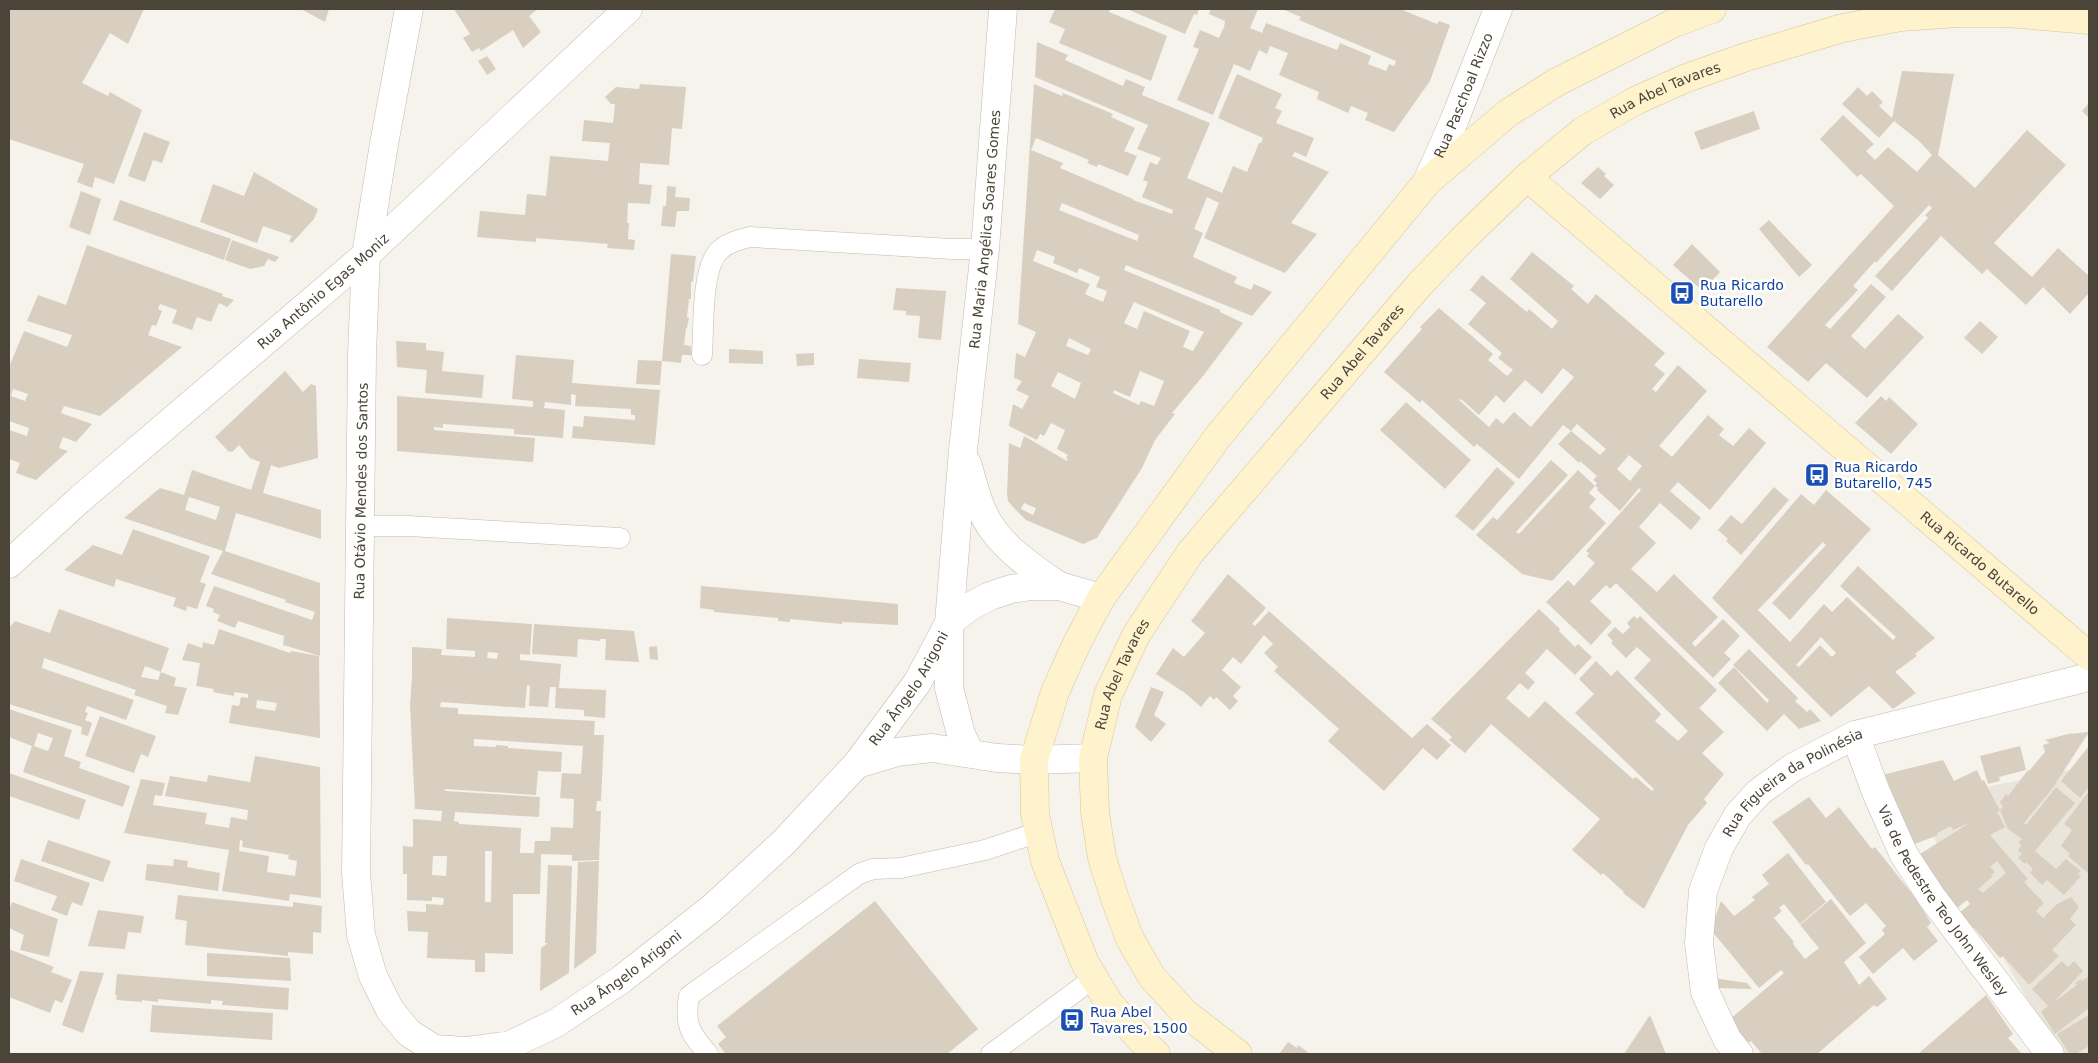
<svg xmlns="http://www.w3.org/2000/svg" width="2098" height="1063" viewBox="0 0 2098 1063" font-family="'DejaVu Sans',sans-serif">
	<rect width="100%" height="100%" fill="#f6f3ec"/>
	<path fill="#eae5da" d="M2089,766V1054H2059L1913,802Z"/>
	<path fill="#d8cfc1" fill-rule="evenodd" d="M9,9H144L128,44L110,33L82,83L108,96L110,92L142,110L114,184L95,177L92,188L77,182L84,164L9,139Z
		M301,9H329L325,22Z
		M454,9H538L529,16L541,32L523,48L513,30L481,51L479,48L472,52L463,38L470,34Z
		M1055,9H1110L1109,12L1167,36L1151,81L1059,43L1065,29L1049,22Z
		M1127,9H1199L1197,15L1194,14L1185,34Z
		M1211,9H1258L1250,28L1262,33L1266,23L1337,50L1340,43L1371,56L1368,64L1386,71L1389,64L1394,66L1396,61L1299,20L1301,17L1282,9H1400L1437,24L1439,21L1450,25L1430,81L1394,132L1365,120L1368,113L1351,106L1348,113L1317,99L1319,92L1279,75L1288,53L1270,46L1267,54L1259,50L1250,71L1234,64L1213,115L1177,100L1199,49L1193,47L1200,30L1219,38L1224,27L1225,21L1209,14Z
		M1037,42L1068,55L1065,60L1123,86L1126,79L1145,87L1142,95L1210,123L1187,178L1222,193L1233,166L1247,172L1259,143H1261L1263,138L1218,118L1237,74L1282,94L1275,108L1282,111L1276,123L1314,138L1306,157L1295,152L1292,156L1329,172L1291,223L1317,234L1285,273L1204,238L1219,203L1207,197L1194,229L1203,233L1193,257L1237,277L1234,283L1251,290L1254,284L1272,292L1252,316L1126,265L1124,270L1220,310V312L1243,323L1203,376L1172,413L1175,414L1155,440L1142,468L1097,538L1083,544L1026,520L1013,507L1008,501L1007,495L1009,443L1020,448L1024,436L1067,461L1068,459H1066L1068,455L1057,449L1065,430L1051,423L1044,436L1040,434L1037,440L1009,426L1013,404L1022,409L1029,396L1016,390L1022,381L1014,378L1016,353L1025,357L1036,332L1018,324L1034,84L1062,96L1063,93L1113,114L1111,117L1135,128L1124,151L1137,156L1128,176L1098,164L1097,167L1087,163L1089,160L1036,138L1031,150L1063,163L1060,168L1133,199V200L1172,214L1173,210L1142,197L1148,182L1143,180L1150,162L1157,165L1161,158L1137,149L1148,125L1035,77ZM1062,203L1139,235L1137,241L1059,210ZM1037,250L1055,257L1053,263L1058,265L1077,273L1079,268L1100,277L1096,287L1107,291L1103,302L1085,294L1090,284L1033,261ZM1134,302L1204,332L1193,351L1183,347L1190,331L1144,311L1137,329L1124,323ZM1069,338L1091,349L1088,355L1066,346ZM1140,371L1164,381L1154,406L1141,401L1139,405L1113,393L1114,390L1130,397ZM1058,372L1081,383L1075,399L1051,386ZM1024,503L1036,508L1033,515L1021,509Z
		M487,56L496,69L487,75L478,61Z
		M1902,71L1954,74L1938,155L1975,188L2027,130L2066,165L1994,243L2032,277L2058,248L2089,276V293L2070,314L2043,287L2026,305L1987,269L1982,274L1941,236L1892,291L1875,276L1928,218L1925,215L1932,208L1929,205L1876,263L1875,261L1853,286L1858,290L1825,325L1830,329L1871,284L1886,297L1851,336L1865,349L1898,314L1924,337L1867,398L1826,363L1808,382L1767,347L1894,206L1861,174L1857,177L1820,139L1843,115L1874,144L1866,151L1875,160L1888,147L1917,172L1932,155L1919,141L1894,121L1879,138L1842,104L1858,87L1867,96L1872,91L1883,102L1879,106L1892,118Z
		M640,84L686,87L682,129L672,128L669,165L640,163L639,184L652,185L650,204L628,203L627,223H629L628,239L635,240L634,250L607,248L608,244L536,238V242L477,237L480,211L525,215L527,194L546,196L550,156L608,161L610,143L582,141L584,120L613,123L615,104H611L605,97L616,87L639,89Z
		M2089,103V118L2082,111Z
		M1754,111L1760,129L1701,150L1694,132Z
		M144,132L170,142L162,163L153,160L145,182L128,176Z
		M1598,167L1606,174L1604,176L1614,185L1600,199L1581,183Z
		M254,172L318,209L314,219L292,243L289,241L292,236L263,226L257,243L200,222L213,184L244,196Z
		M667,186L676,187L675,197L690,198L689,211H677L675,227L661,226L663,206H666Z
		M81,191L101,199L90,235L69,227Z
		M120,200L231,239L224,260L113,220Z
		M1769,220L1812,265L1799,277L1759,229Z
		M232,240L279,257L275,262L268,259L264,266L250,269L225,260Z
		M1692,244L1720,272L1703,291L1673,265Z
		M87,245L223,294L222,296L234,300L227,307L219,303L211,322L197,317L192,330L172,323L177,310L160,304L158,309L162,311L156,326L152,325L148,335L182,347L100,416L64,406L61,413L92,424L76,442L63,437L59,448L68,451L36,480L16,473L20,463L9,459V430L27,436L29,428L9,421V367L24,331L67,347L72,335L27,321L38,295L66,305ZM13,389L28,394L25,401L11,396Z
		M1532,252L1574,286L1571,289L1588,304L1596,294L1665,353L1654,365L1665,374L1652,389L1656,392L1678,365L1707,391L1659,446L1672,457L1708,415L1724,429L1719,435L1733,446L1749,428L1766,443L1710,510L1678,482L1670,491L1701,518L1691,530L1660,503L1639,527L1656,543L1631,569L1657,592L1674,574L1718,617L1692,643L1695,647L1723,619L1740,636L1724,653L1731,659L1713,678L1616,583L1610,589L1606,585L1590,601L1612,622L1591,645L1546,602L1568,580L1574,586L1595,563L1587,556L1589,553L1586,551L1641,490L1639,488L1620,511L1597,490L1598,488L1595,486L1597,483L1593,480L1597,476L1580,461L1579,463L1558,444L1571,431L1563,425L1519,479L1477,444L1474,447L1422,400L1420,403L1384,372L1422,329L1420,327L1439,308L1493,354L1488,360L1507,376L1513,370L1498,358L1502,353L1468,324L1486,303L1470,290L1482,275L1527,312L1529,309L1552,329L1558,321L1510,279ZM1563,368L1574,377L1531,427L1514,412L1503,424L1496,418L1489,427L1459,400L1461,399L1479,415L1496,395L1504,403L1525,380L1542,394ZM1577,424L1606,449L1600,455L1571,431ZM1629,455L1642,466L1630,481L1617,469Z
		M671,254L696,256L693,281L691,282V299H689L687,317L689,318L687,328H686L684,345L691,346L692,355H682L681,363L662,361Z
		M896,288L946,291L941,340L918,338L920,316L906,315V311L893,310Z
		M1980,321L1998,337L1982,354L1964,338Z
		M396,341L426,343V350L444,352L442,371L484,375L482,398L425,393L427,370L397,367Z
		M729,349L763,351V364L729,363Z
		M814,353V365L797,366L796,354Z
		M516,355L574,360L572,383L660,390L655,445L572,438L573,426L583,427L584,416L635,420V415H631V409L575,406L576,395L571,394V405L545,402L544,408L565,410L563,438L514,434V429L443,424V428L434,427V430L535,438L533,462L397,451V396L533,407V401L512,399Z
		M859,359L911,363L909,382L857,378Z
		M638,360L662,361L660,385L636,384Z
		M285,371L303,392L311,384L316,386L318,458L279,468L271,465L263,493L321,510V539L236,513L225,551L320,583V656L283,645L284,636L238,621L235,628L217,621L220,615L213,612L214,609L206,606L214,586L312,620L315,612L285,602L286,600L211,574L223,551L124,518L160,488L184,495L192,470L251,490L260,462L250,458L239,445L232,452L228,451L215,437ZM189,497L220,507L216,520L185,510Z
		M1881,396L1886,401L1889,397L1918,424L1891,454L1855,423Z
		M1406,402L1471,460L1445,489L1380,430Z
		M1551,460L1568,475L1516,532L1519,534L1578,470L1595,486L1589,493L1596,499L1589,507L1606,523L1552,581L1522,574L1476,535L1493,517L1497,520Z
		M1497,467L1515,483L1473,531L1455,516Z
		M1774,487L1789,500L1741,555L1726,541L1728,539L1718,530L1731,515L1742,524Z
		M1826,490L1871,529L1790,620L1772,603L1826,545L1823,542L1758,610L1790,642L1824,604L1832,612L1847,597L1893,640L1896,637L1840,586L1858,566L1935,638L1915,654L1917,656L1895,672L1916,693L1893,709L1869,686L1831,717L1712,598L1801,494L1814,505ZM1821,637L1836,653L1832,657L1820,645L1799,667L1796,665Z
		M133,529L210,556L200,582L206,584L197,609L187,606L186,611L173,606L176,598L116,579L114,587L64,570L93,545L122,555Z
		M1228,574L1266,608L1252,624L1255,626L1269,611L1412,738L1427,724L1451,745L1437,760L1423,748L1384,791L1328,741L1339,729L1274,671L1278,667L1264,653L1273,644L1264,635L1241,664L1233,657L1222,670L1241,687L1233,696L1238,701L1230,710L1216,697L1214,700L1210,696L1201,707L1185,693L1156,674L1173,648L1184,657L1205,633L1191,621Z
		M701,586L898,604V625L842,622V624L790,619V622L778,621V618L714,612V610L700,608Z
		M59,609L169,648L161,672L145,666L141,677L158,680L161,672L176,678L174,686L187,688L178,715L165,713L167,706L134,695L136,690L44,658L42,668L134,700L126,720L87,706L85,712L88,713L85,720L92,723L88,736L81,734L82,727L9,704V628L15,621L50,633Z
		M1539,609L1560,629L1559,631L1575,647L1578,644L1592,657L1575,675L1547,649L1525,673L1535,682L1528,690L1520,683L1506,698L1529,718L1545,701L1633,779L1636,777L1652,791L1654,789L1575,713L1594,694L1579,679L1596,661L1611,676L1617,670L1661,714L1655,721L1678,741L1688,731L1634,678L1651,660L1637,647L1626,658L1611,643L1613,641L1607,635L1615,627L1623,634L1630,627L1627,623L1634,616L1637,619L1640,616L1717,690L1699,708L1724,732L1702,753L1724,774L1704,799L1707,803L1688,825L1644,909L1623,893L1624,892L1603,873L1601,875L1572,850L1600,819L1491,724L1465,753L1449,740L1452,737L1431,719Z
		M447,618L532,624L530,655L520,654V660L561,664L559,688L606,690L605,718L584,716V710L555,708L556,687H550L548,707L529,706L530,686L527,685L525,708L441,702L440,707L458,708V714L595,721L594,735H604L601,801H597L596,811H601L599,860L572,861V855L541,854L540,894H513V954L485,953V972H475V960L427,958L428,932L408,931L407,911L426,912V904L443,905L444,898L432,897V901L407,900V874H403V846L413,847V819L441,821L442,811L415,809L410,705L412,677V647L442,649L441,655L475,657V651L446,649ZM488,652L498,653L497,659L487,658ZM474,739L583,746L581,774L562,773L560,798L574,799L573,828L551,827L550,841H535L534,853H520L521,828L459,824V822L454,821L455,812L539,817L540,797L445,791V789L536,795L538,771L561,772L562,752L508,748V746L496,745V747L474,746ZM485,851H492L491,902H485ZM433,856H447L446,876L432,875Z
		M534,624L634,631L639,662L605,660L606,639H600V641L578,639L577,657L532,654Z
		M219,629L290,653L291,651L319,656L320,738L229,723L232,705L239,706L241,697L248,698V694L234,692V696L213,692L214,689L196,686L200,663L182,660L188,643L202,648L203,642L214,645ZM257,700L277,703L275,711L256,708Z
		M657,646L658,660L650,659L649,647Z
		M1749,649L1798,698L1795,701L1807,712L1810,709L1821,721L1799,729L1784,714L1767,731L1718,683L1734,667L1767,703L1769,700L1733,665Z
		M1151,687L1164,692L1154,715L1166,724L1151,742L1135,727Z
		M9,709L72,730L64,756L81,762L79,768L130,786L123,807L23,772L32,746L9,737ZM38,733L53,738L48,751L34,746Z
		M100,716L156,736L148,757L141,754L134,773L85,756Z
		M2089,732L2052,789L2024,823L2026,825L2056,787L2075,803L2035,851L2056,869L2066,859L2081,871L2078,874L2081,876L2064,895L2047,880L2042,885L2030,873L2033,869L2026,862L2025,864L2018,858L2022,854L2018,851L2021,845L2018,843L2022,839L2008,829L2000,810L2003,807L2000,802L2006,794L2008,796L2028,770L2029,771L2045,752L2043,745L2050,743L2045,740L2068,734Z
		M2020,746L2026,770L1999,777L2000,781L1988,784L1980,756Z
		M2089,746V787L2080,798L2061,781Z
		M255,756L320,767L321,898L290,894L289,901L222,891L229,850L124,833L141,779L165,783L162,796L155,795L153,805L207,813L205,824L229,828L231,817L247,820L248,810L165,796L170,776L207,782L208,775L250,782ZM240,840L243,841L242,847L289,855L288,859L297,861L295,876L267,872L269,856L239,851Z
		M1943,760L1954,781L1977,770L1982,781L1984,780L2000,811L1997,812L2005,827L1990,835L2028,879L2024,882L2044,903L2036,911L2043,918L2057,904L2071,897L2079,907L2070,919L2076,925L2052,950L2059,956L2029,985L2003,956L2000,958L1974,928L1969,933L1959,913L1970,904L1967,900L1956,909L1920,854L1971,822L1953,830L1951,826L1937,833L1938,835L1915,844L1882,775ZM1997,861L2006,873L1983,893L1978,889L1993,876L1991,875L1995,872L1990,867Z
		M9,773L86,800L79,820L9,796Z
		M2089,791V874L2068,856L2070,854L2061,846L2072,830L2064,824Z
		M1809,797L1826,818L1839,807L1872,849L1875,847L1917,900L1931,923L1927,927L1938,941L1914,961L1903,948L1873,974L1859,957L1885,934L1882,930L1886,926L1866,903L1850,916L1808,864L1806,865L1772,822Z
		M48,840L111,861L103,882L41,861Z
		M1788,853L1826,902L1800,924L1784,904L1779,908L1782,911L1774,918L1794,942L1793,944L1805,959L1819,948L1800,925L1831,899L1866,943L1844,962L1859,985L1869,976L1887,999L1877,1007L1874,1005L1817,1054H1762L1751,1041L1744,1046L1729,1020L1784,973L1781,970L1759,988L1711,930L1721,901L1734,916L1755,900L1752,897L1769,884L1762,875Z
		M21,859L90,883L82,906L72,902L67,916L51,910L57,896L14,881Z
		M174,859L188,861L187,867L220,873L218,891L145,880L147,864L173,866Z
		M599,861L596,953L574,969L578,862Z
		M548,865L572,866L569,973L540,991L541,948L548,943H545Z
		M178,895L293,907V902L322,906L321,933L313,932V954L288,952V956L185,945L187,921L175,919Z
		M875,901L978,1029L947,1054H726L718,1044L726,1037L717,1026Z
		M12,902L58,919L49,957L20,950L24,935L9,928V910Z
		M98,910L144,916L141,933L128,932L125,949L88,946Z
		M9,949L54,967L51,972L72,980L62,1003L55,1000L50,1013L9,997Z
		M207,953L290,958L291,981L207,976Z
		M2062,961L2068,967L2074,961L2083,971L2054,1002L2077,985L2075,983L2081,979L2082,981L2089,976V1008L2055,1034L2041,1012L2048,1006L2032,989Z
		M80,971L104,973L83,1033L62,1025Z
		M117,974L289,988L288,1010L222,1005L223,1001L211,1000V1004L158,999V1002L142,1000V1002L116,1000L117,995H115Z
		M1714,978L1747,983L1752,989L1717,988Z
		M1986,995L2013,1034L2008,1038L2022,1054H1918Z
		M152,1005L273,1013L272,1040L150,1032Z
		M1650,1015L1666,1054H1624Z
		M2089,1015V1046L2076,1054H2069L2057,1034Z
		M1288,1042L1297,1048L1298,1045L1310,1054H1279Z"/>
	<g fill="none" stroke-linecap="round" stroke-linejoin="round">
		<defs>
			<path id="lane" d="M702,355C704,328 701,271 718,252C726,243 738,240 750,237L952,249H985
				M362,526H408L620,538
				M708,1054C690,1033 684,1025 689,996L859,874L873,869L901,868L985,850L1039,832
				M991,1054L1094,978"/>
			<g id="street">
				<path id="s1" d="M409,9L384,144L366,255L362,354L356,873L361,935L373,976L390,1010L409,1033L434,1049L466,1051L510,1045L556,1023L622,979L712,908L783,843L857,764L917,683L949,623L969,607L990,596L1011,589L1031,586H1059L1101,598"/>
				<path id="s2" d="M1427,182L1454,121L1498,9"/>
				<path d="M967,463C974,486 979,512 994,531C1011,554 1036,570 1059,586"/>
				<path id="s3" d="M9,564L79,500L366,255L628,9"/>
				<path id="s4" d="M1855,735L1876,792L1904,855L1931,896L2050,1054"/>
				<path id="s5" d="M970,753L961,734L949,688V623L963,450L985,249L1003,9"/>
				<path d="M857,764L897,752L932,748L997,758L1034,760L1093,758"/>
				<path id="s6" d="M1739,1054L1727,1039L1705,992L1699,943L1703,891L1719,848L1738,815L1759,792L1792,768L1855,735L2089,677"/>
			</g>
			<g id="secondary">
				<path id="s7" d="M1527,177L2089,656"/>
				<path d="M1156,1054L1140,1039L1109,1003L1085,963L1045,861L1035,814L1034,760L1055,692L1077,643L1101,598L1217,438L1427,182L1508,113L1555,83L1674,23L1712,9"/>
				<path id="s8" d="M1238,1054L1185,1013L1152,977L1130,939L1114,896L1102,858L1095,812L1093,758L1108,695L1136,635L1190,553L1420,284L1467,235L1527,177L1583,131L1635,101L1684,79L1746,57L1843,28L1901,17L1958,13H2007L2089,20"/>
			</g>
		</defs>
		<use href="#lane" stroke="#c2bbae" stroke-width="21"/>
		<use href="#street" stroke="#c2bbae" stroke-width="29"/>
		<use href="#secondary" stroke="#d6c79b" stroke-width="29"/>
		<use href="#lane" stroke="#fff" stroke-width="20"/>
		<use href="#street" stroke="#fff" stroke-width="28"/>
		<use href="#secondary" stroke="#fff3cd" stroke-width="28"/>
	</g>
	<defs>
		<symbol id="bus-square" viewBox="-11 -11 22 22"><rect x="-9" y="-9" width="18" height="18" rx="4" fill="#1a4fb4" stroke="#fff"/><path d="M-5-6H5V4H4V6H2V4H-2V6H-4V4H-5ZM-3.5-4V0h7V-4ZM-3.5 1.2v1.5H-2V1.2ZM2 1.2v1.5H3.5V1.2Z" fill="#fff"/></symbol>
	</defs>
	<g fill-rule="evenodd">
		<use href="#bus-square" x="1668" y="279" width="28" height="28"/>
		<use href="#bus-square" x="1803" y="461" width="28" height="28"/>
		<use href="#bus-square" x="1058" y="1006" width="28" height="28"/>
	</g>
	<g text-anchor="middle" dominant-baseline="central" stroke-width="5" stroke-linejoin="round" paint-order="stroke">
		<g font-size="14" fill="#4b4439" stroke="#fff">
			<text stroke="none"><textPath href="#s8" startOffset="1245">Rua Abel Tavares</textPath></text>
			<text stroke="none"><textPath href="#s2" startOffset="94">Rua Paschoal Rizzo</textPath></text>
			<text stroke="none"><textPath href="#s5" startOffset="529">Rua Maria Angélica Soares Gomes</textPath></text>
			<text stroke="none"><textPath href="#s3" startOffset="416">Rua Antônio Egas Moniz</textPath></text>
			<text stroke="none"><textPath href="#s8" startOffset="840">Rua Abel Tavares</textPath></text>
			<text transform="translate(361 491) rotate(-89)">Rua Otávio Mendes dos Santos</text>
			<text stroke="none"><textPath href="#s7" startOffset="595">Rua Ricardo Butarello</textPath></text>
			<text stroke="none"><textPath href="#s8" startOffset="435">Rua Abel Tavares</textPath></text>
			<text stroke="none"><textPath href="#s1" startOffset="1688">Rua Ângelo Arigoni</textPath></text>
			<text stroke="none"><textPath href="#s6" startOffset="320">Rua Figueira da Polinésia</textPath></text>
			<text stroke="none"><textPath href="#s4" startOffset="189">Via de Pedestre Teo John Wesley</textPath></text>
			<text stroke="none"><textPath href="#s1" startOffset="1284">Rua Ângelo Arigoni</textPath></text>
		</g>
		<g font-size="14" fill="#164399" stroke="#fff" text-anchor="start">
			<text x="1700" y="285">Rua Ricardo<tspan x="1700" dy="16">Butarello</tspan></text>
			<text x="1834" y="467">Rua Ricardo<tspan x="1834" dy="16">Butarello, 745</tspan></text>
			<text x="1090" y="1012">Rua Abel<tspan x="1090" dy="16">Tavares, 1500</tspan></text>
		</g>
	</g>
	<rect width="2098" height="1063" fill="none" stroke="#4b4439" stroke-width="20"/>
</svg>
